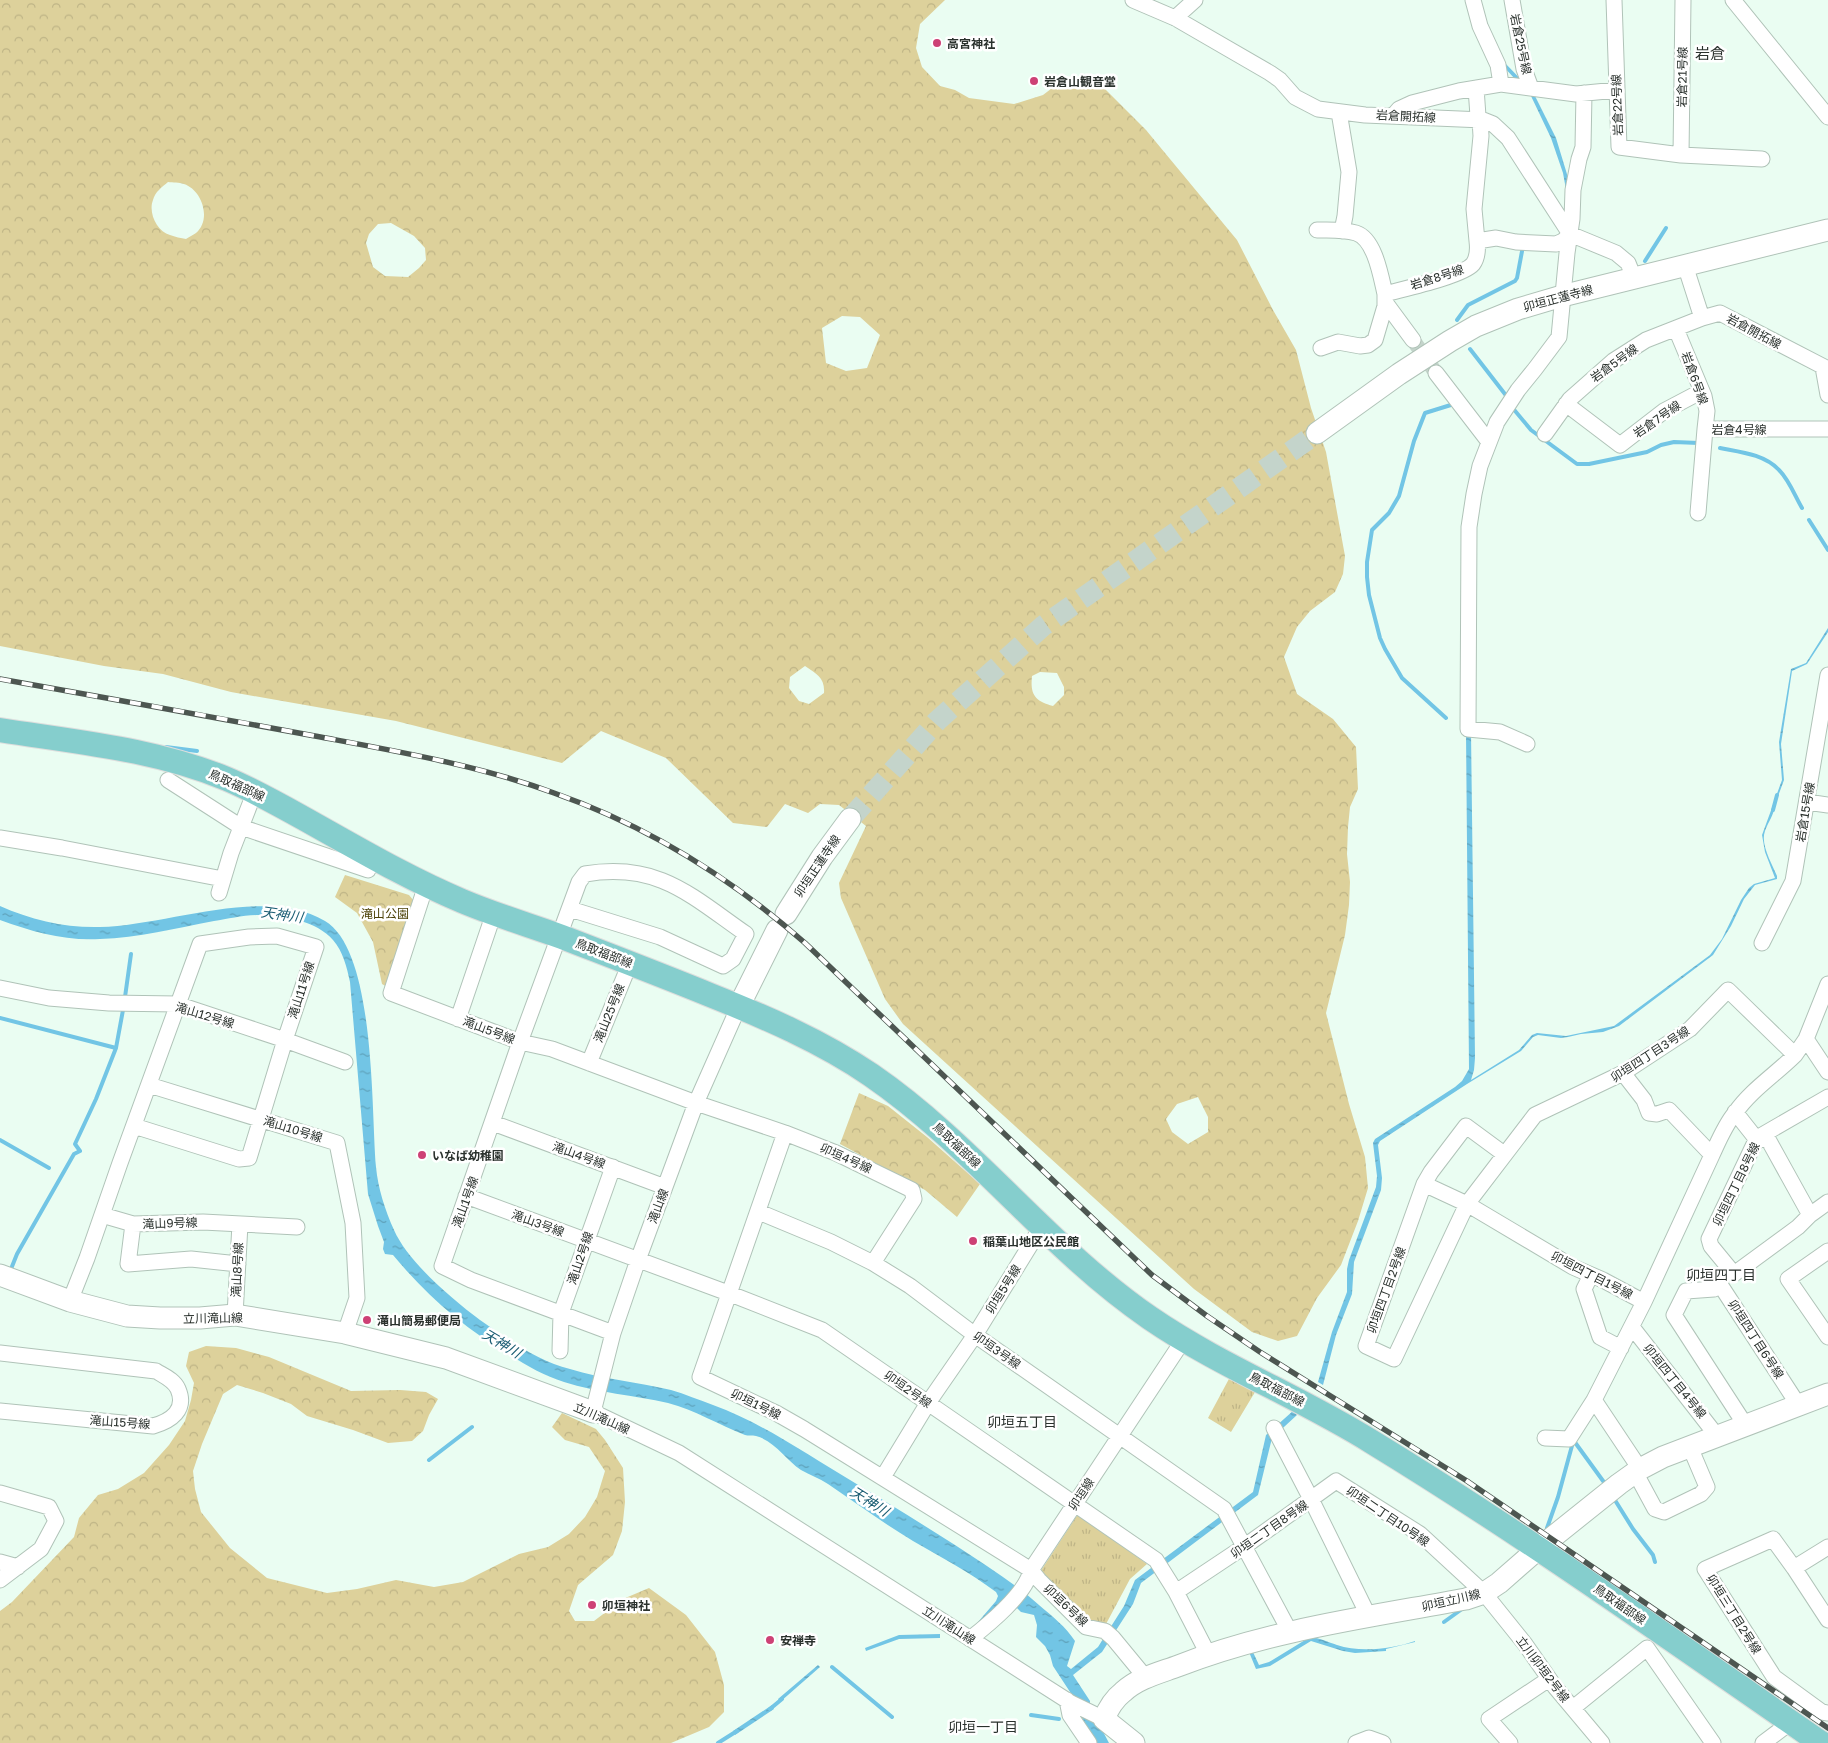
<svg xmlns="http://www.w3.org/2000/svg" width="1828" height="1743" viewBox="0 0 1828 1743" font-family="'Golos Text','Noto Sans JP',sans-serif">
	<defs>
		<pattern id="grass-tufts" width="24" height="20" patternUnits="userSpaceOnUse" patternTransform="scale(1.25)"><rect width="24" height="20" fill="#ddd19b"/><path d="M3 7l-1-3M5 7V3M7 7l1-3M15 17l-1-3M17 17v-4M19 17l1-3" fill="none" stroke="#beb486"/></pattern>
		<pattern id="forest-crowns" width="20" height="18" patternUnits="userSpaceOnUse" patternTransform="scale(1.25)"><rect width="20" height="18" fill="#ddd19b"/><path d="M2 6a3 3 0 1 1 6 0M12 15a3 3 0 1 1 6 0" fill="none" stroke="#beb486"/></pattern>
		<pattern id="water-ripples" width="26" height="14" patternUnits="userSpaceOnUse" patternTransform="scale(1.25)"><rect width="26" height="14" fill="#72c5e5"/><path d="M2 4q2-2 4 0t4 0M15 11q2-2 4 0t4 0" fill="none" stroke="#5ea1ba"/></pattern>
	</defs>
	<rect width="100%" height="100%" fill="#eafdf2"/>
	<path fill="url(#grass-tufts)" d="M1230,1377L1255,1392L1231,1432L1208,1418Z
		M1078,1514L1147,1564L1130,1579L1106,1624L1091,1623L1040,1572Z"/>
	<path fill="url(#forest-crowns)" fill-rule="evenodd" d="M0,0H945L920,24L916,48L922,67L940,86L955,90L969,98L1014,104L1043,95L1064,79L1094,78L1146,130L1237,240L1273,310L1296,350L1311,408L1326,452L1345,556L1343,574L1335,592L1310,611L1297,627L1284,657L1297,694L1333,719L1356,747L1358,789L1350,807L1348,827L1347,854L1350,882L1349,905L1345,935L1326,1013L1349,1104L1365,1157L1368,1188L1358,1221L1341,1265L1317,1298L1297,1336L1278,1341L1252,1332L1194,1289L903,1024L885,999L841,898L839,883L866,826L839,805L820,804L808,813L785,804L767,827L733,823L666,758L601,731L562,763L396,721L231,692L163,674L104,666L0,646ZM168,182C173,183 179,182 184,184C202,190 212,219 196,233C193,235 189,237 186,239C181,238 175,237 170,235C157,231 148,213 153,200C155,192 162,187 168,182ZM391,223L414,236L425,248L426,260L419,268L408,277L385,276L373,267L366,243L369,234L378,224ZM842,316L860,317L880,335L867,368L846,371L826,363L822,328ZM805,666C817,674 825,678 824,693L809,704L799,701L789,688L790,677ZM1040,672L1057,673L1064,687V695L1053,706C1035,701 1030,695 1032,676ZM1198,1097L1208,1117V1132L1188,1144L1172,1132L1166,1119L1177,1104Z
		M345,875L409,895L414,901L387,987L382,984L373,942L357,913L335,897Z
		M859,1093L888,1106L927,1137L980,1184L957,1217L925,1190L840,1144Z
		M206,1346L236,1348L269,1357L351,1391L400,1390L426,1392L438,1399L429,1415L423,1431L412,1441L388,1443L353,1430L307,1416L291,1404L263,1393L237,1385L223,1394L202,1444L193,1471L195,1489L201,1512L230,1548L267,1578L327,1593L357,1589L396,1580L434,1587L463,1582L519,1554L548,1547L569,1534L585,1517L597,1497L605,1471L589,1447L565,1440L552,1427L562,1413L596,1429L605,1440L623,1468L625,1502L622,1531L613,1555L578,1585L569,1611L575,1621H594L623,1599L649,1588L686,1615L715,1652L724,1685V1712L709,1727L671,1743H0V1611L12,1602L74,1537L79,1518L98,1495L118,1489L144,1473L169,1445L185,1421L191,1400L194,1383L186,1366L189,1352Z"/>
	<path fill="url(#water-ripples)" d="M1476,0H1481L1488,27L1505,63L1533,92L1556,138L1570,184L1565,219V184L1563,173L1551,138L1531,96L1501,64Z
		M1828,628V632L1807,664L1792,671L1781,744L1784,780L1777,799H1775L1782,780L1779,742L1791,669L1806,663Z
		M1466,732H1471L1475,1058L1474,1070L1471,1080L1519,1050L1532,1035L1537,1033L1566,1036L1614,1026L1710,955L1722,939L1741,900L1749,888L1754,884L1775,878L1765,852L1762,835L1773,805H1775C1774,815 1768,822 1765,831C1760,844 1772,864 1777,876V879L1755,885L1744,899L1731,926L1713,955L1619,1026L1603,1032L1581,1034L1568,1037L1561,1038L1538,1035L1533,1037L1521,1051L1467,1084L1380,1141L1378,1145L1382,1178L1381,1190L1354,1262L1352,1294L1336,1335L1323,1385L1318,1382L1332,1332L1347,1292V1269L1349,1260L1376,1187L1377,1176L1373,1143L1375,1139L1455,1087L1462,1081L1469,1069Z
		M0,906C31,920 66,928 100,927C167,926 264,885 325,921C376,951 371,1110 376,1167C378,1188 385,1210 394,1230C408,1262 452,1299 480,1320C507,1339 538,1361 570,1369C603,1379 637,1382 671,1390C685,1394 699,1400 713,1405C763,1423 809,1456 855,1483C888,1503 922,1524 955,1545C984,1564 1013,1582 1039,1605C1052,1616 1066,1627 1075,1641L1067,1666L1071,1669L1098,1647L1124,1606L1135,1580L1253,1492L1266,1435L1294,1410L1297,1415L1272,1438L1258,1495L1141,1583L1133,1604L1102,1652L1073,1675L1090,1701V1707L1109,1743H1096L1083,1720L1072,1695L1053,1666L1050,1655L1045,1646L1036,1637L1037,1625L1034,1615L1021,1612L1008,1599L1001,1607L972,1629L996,1601L998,1596L996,1592C969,1572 941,1557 913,1541C883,1523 856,1503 828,1484C819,1478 810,1475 801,1470C786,1460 775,1441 756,1436C752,1435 748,1436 745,1435C719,1425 695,1410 668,1403C634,1395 598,1393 564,1382C545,1376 527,1366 510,1355C465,1329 426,1295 393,1255L385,1254L383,1249L384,1242L378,1226L368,1194L350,982C347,968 343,951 333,940C317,921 283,915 259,915C244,915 228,919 214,921C176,928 138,938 100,939C65,941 33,932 0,920Z
		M940,1634V1638L899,1639L866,1651L865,1648L899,1635Z
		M1310,1637C1320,1638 1328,1642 1337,1645C1360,1653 1392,1649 1415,1641V1642L1386,1649V1651L1355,1653L1343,1651L1311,1641L1270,1666L1256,1669L1249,1652L1252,1650L1259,1665L1269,1662Z
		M818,1665L820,1667L780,1702L778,1699Z
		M772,1705L774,1709L735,1735L733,1731Z"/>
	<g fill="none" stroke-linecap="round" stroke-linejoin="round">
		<path stroke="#72c5e5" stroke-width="4" d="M1645,261L1666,228
			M1457,320L1468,305L1515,281L1517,278L1523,246
			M1470,349L1508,398
			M1511,406L1531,430L1577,464H1589L1647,452L1661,445L1674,442L1699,443
			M1720,448C1740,452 1764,454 1779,470C1789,480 1795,496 1802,508
			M1809,520L1828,550
			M1446,718L1402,678L1385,649L1380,638L1369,595L1367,577V562L1372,530L1389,513L1399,496L1414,441L1425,413L1454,404
			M166,747L197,751
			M1773,810L1777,795
			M125,997L131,954
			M0,1018L116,1048
			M0,1140L49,1168
			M11,1269L17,1254L74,1154L80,1151L75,1144L96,1099L116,1048L123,1010
			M1574,1441L1606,1485
			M429,1460L472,1427
			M1613,1497L1633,1529L1653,1555L1655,1562
			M1547,1528L1558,1497L1573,1442
			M1444,1622L1462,1609
			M832,1667L892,1717
			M770,1709L782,1699
			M1031,1715L1059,1719
			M718,1743L737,1731"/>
		<path stroke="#c4d4cb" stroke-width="15" stroke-dasharray="15 8" stroke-linecap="butt" d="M1413,340L1436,373"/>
		<path stroke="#c4d4cb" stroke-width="21" stroke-dasharray="21 11" stroke-linecap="butt" d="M850,819L937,721L1043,626L1317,433"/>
		<defs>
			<path id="street" d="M1133,0L1175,18L1270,73L1280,80L1295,97L1318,109L1365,115L1483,120L1493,124L1508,138L1570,234L1616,253L1628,263L1634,278
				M1473,0L1480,26L1498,65L1501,84
				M1512,0L1524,69L1531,88
				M1614,0L1619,147L1681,155L1762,159
				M1733,0L1828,117
				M1175,18L1195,0
				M1476,88L1478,116L1480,120L1481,136L1474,209L1477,241
				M1339,112L1349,172L1345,216L1342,231
				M1393,116L1399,109L1412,103L1459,91L1501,84L1576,94L1617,90
				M1681,155L1683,0
				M1317,230C1329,230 1343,229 1356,233C1375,239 1381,277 1385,294
				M1685,265L1702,318L1720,313L1828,369
				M1385,302L1413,340
				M1676,329L1704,396L1707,411L1705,429
				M1321,348L1338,342L1360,346L1368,345L1375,340L1385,306V294C1403,289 1463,276 1473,264C1478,257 1478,249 1477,241L1496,238L1516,242L1556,244L1563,241L1570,234
				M1823,367L1828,395
				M1436,373L1489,442
				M1566,404L1620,445L1664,411L1702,391
				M1545,434L1570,399L1613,361L1646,340L1702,318
				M1698,513L1705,429H1828
				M1527,744L1500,732L1468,729L1469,527L1474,494L1480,466L1497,422L1518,390L1535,369L1559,337L1567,253L1572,219L1573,190L1579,159L1583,147L1584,93
				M168,780L241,827L368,870
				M1807,802L1828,805
				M0,838L62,848L223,879
				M426,885L391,993L520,1042L552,1049L696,1103L785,1133L836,1153L912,1190L914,1199L873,1263
				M219,893L231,853L255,791
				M570,909L660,937L723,966L733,959L746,934C690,895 658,862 585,874L579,882L520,1042L442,1266L471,1280L613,1333
				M1762,943L1793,881L1828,675
				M0,988L49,998L109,1003L177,1004L285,1040L345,1062
				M739,1006L696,1103L638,1260L613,1333L593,1412L679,1453L1071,1703L1104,1719
				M458,1019L494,913
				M1806,1039L1828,1072
				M589,1063L630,963
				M1623,1073L1644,1100L1649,1113L1657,1114L1669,1110L1712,1155C1719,1140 1725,1125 1735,1113C1751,1090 1776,1074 1795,1055
				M149,1085L337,1143L353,1223L357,1298L345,1333
				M1828,1097L1757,1138L1709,1239L1711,1246L1734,1274L1798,1227L1810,1215L1828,1202
				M1735,1112L1754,1136L1769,1141L1810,1215
				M493,1123L665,1187
				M785,1133L700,1377L776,1413L804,1429L1031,1570L1039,1580L1086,1627L1105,1631L1113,1638L1146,1678
				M1504,1154L1466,1126L1431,1172L1424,1184L1366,1346L1394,1359L1467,1204L1535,1115L1623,1073L1690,1029L1728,990L1795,1055L1806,1039L1828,984
				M1424,1184L1467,1204L1573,1267L1603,1280L1644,1302L1594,1400L1640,1469
				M466,1196L728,1293L822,1330L1156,1560L1176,1592
				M759,1212L831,1242L873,1263L910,1286L975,1335L1224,1509L1290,1632
				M102,1215L133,1224
				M1828,1251L1788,1279L1828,1337
				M238,1264L191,1259L128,1264L133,1224L203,1222L297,1227
				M1591,1275L1584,1289L1600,1337L1621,1348
				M70,1301L87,1258L120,1163L200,944L249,937L277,936L316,947L285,1040L249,1158L239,1159L134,1126
				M1644,1302L1712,1155
				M235,1315L240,1224
				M1632,1327L1717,1436
				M560,1351L561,1313L613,1167
				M0,1353L156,1371C164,1376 174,1380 178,1389C187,1410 171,1421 153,1426L0,1411
				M1746,1426L1674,1315L1686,1291L1714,1289L1721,1286L1799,1406
				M1274,1428L1311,1499L1336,1481L1420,1534L1484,1593L1525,1644L1555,1687L1602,1743
				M1545,1438L1569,1439L1594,1400
				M1635,1472L1655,1509L1664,1512L1701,1494L1707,1487L1690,1447
				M883,1477L928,1403L975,1335L1042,1226
				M0,1493L49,1507L56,1521L41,1549L0,1580
				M1828,1547L1794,1568L1828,1620
				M0,1562L18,1567
				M1794,1568L1773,1539L1705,1569L1774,1677L1822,1712L1828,1713
				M970,1639C989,1624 1026,1594 1031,1570L1184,1339
				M1208,1654L1176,1592L1245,1546L1311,1499L1369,1617
				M1067,1700L1070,1715L1089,1743
				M1573,1708L1647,1648L1713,1743
				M1356,1743L1369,1738L1383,1743
				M1510,1743L1489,1719L1549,1679
				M1763,1743L1787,1725"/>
			<path id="secondary" d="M1317,433L1399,374L1450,341L1476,326L1518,309L1562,296L1828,230
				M786,914L822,857L850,819
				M739,1006L777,930
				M0,1275L70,1301L127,1316L160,1318H200L235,1315L345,1333L446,1358L593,1412
				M1134,1743L1104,1719C1108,1709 1114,1699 1123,1692C1138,1678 1159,1673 1178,1666C1270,1630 1369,1617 1466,1599L1484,1593L1499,1583L1539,1548L1619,1484L1640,1469L1663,1457L1828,1394"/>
			<path id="primary" d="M0,730C76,742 155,749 227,779C253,790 278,804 303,818C355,847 407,878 462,901C495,915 529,925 562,937C611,956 661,975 710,995C765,1017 821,1041 871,1075C973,1145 1048,1248 1150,1318C1220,1366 1300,1397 1372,1442C1526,1536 1673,1641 1821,1743"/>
		</defs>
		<use href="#street" stroke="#b0c3b8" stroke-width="17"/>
		<use href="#secondary" stroke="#b0c3b8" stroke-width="23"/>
		<use href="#primary" stroke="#dddedd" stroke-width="26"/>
		<use href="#street" stroke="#fff" stroke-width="15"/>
		<use href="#secondary" stroke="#fff" stroke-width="21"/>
		<use href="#primary" stroke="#85cecd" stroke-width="24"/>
		<defs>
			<path id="rail" d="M0,679C105,698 210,716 315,736C395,751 478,765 554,793C648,826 731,878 805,943L1152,1275L1207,1316L1260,1352L1467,1481L1828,1728"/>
		</defs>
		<use href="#rail" stroke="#4d5651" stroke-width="5.5"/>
		<use href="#rail" stroke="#fff" stroke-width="4" stroke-dasharray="11" stroke-linecap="butt"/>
	</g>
	<g fill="#cd4175" stroke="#fff" stroke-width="2">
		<circle cx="937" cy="43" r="5"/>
		<circle cx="1034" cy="81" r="5"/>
		<circle cx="422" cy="1155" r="5"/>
		<circle cx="973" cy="1241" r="5"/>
		<circle cx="367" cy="1320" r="5"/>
		<circle cx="592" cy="1605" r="5"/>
		<circle cx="770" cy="1640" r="5"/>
	</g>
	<g text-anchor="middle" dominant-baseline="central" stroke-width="5" stroke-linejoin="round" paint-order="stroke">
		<g font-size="12" font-weight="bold" fill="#2a312d" stroke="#fff" text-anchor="start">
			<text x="947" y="43">高宮神社</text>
			<text x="1044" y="81">岩倉山観音堂</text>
			<text x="432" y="1155">いなば幼稚園</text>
			<text x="983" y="1241">稲葉山地区公民館</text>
			<text x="377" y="1320">滝山簡易郵便局</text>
			<text x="602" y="1605">卯垣神社</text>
			<text x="780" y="1640">安禅寺</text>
		</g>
		<g font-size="12" fill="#2a312d" stroke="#fff">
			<text transform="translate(1521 44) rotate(78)">岩倉25号線</text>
			<text transform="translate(1682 77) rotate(-89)">岩倉21号線</text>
			<text transform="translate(1617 105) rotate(-92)">岩倉22号線</text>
			<text transform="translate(1406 116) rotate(3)">岩倉開拓線</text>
			<text transform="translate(1437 277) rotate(-18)">岩倉8号線</text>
			<text transform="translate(1558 298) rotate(-15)">卯垣正蓮寺線</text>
			<text transform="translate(1754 331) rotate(28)">岩倉開拓線</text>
			<text transform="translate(1614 363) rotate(-36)">岩倉5号線</text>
			<text transform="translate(1695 378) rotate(70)">岩倉6号線</text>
			<text transform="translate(1657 419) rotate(-35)">岩倉7号線</text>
			<text x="1739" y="429">岩倉4号線</text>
			<text transform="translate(237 785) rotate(24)">鳥取福部線</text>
			<text transform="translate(1805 812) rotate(-80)">岩倉15号線</text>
			<text transform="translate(817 866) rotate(-56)">卯垣正蓮寺線</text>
			<text transform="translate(604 953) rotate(21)">鳥取福部線</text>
			<text transform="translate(301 990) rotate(-72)">滝山11号線</text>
			<text transform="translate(609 1013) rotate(-68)">滝山25号線</text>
			<text transform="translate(205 1015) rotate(17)">滝山12号線</text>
			<text transform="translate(489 1030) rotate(21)">滝山5号線</text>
			<text transform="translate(1650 1054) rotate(-33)">卯垣四丁目3号線</text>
			<text transform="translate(293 1129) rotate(17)">滝山10号線</text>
			<text transform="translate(957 1145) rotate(43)">鳥取福部線</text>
			<text transform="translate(579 1155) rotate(20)">滝山4号線</text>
			<text transform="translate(846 1158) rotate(24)">卯垣4号線</text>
			<text transform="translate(1736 1184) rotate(-64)">卯垣四丁目8号線</text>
			<text transform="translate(465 1202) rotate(-70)">滝山1号線</text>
			<text transform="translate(658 1206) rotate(-69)">滝山線</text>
			<text transform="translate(170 1223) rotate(-2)">滝山9号線</text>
			<text transform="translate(538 1223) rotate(20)">滝山3号線</text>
			<text transform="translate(580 1258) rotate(-71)">滝山2号線</text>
			<text transform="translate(237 1270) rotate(-87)">滝山8号線</text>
			<text transform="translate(1592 1275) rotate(27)">卯垣四丁目1号線</text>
			<text transform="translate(1003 1289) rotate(-58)">卯垣5号線</text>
			<text transform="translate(1386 1290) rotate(-70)">卯垣四丁目2号線</text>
			<text transform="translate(213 1318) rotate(-1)">立川滝山線</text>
			<text transform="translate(1756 1339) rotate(57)">卯垣四丁目6号線</text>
			<text transform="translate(997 1350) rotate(35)">卯垣3号線</text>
			<text transform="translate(1675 1381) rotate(51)">卯垣四丁目4号線</text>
			<text transform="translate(908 1389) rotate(35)">卯垣2号線</text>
			<text transform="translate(1277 1389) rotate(27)">鳥取福部線</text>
			<text transform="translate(756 1404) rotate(26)">卯垣1号線</text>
			<text transform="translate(602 1418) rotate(24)">立川滝山線</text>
			<text transform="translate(120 1422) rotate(4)">滝山15号線</text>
			<text transform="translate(1081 1494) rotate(-56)">卯垣線</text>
			<text transform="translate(1388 1516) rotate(34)">卯垣二丁目10号線</text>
			<text transform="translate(1269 1529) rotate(-35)">卯垣二丁目8号線</text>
			<text transform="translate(1451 1600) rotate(-13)">卯垣立川線</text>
			<text transform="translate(1620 1604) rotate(35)">鳥取福部線</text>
			<text transform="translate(1066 1605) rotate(43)">卯垣6号線</text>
			<text transform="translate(1734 1614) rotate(58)">卯垣三丁目2号線</text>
			<text transform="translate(949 1625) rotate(33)">立川滝山線</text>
			<text transform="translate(1543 1669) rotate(53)">立川卯垣2号線</text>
		</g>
		<g font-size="12" fill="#4d4208" stroke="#fff">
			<text x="385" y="913">滝山公園</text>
		</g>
		<g font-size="14" font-style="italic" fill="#1c5e74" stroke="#fff">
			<text transform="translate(282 914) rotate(8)">天神川</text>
			<text transform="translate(502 1343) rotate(31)">天神川</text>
			<text transform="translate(870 1501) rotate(32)">天神川</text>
		</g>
		<g font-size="14" fill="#2a312d" stroke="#fff">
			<text x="1721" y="1274">卯垣四丁目</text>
			<text x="1022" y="1421">卯垣五丁目</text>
			<text x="983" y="1726">卯垣一丁目</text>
		</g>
		<g font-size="15" fill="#2a312d" stroke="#fff">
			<text x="1710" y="53">岩倉</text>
		</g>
	</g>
</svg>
